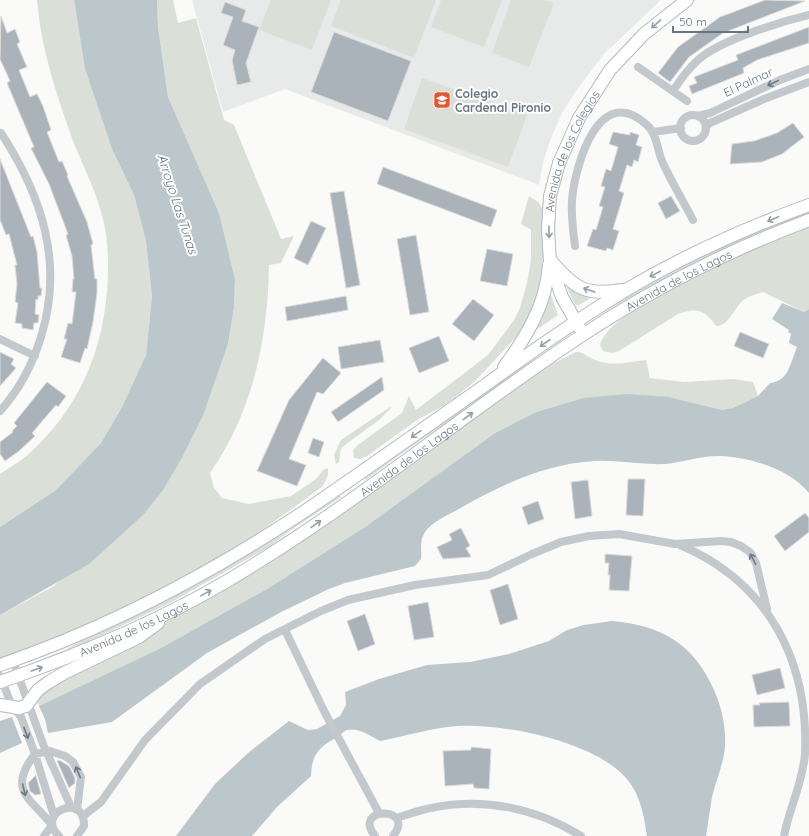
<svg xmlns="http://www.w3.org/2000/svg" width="809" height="836" viewBox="0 0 809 836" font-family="Quicksand,sans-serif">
	<rect width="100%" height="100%" fill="#fafaf8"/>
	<path fill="#e8e9e9" d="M192,0H661L604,54L578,88L563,111L551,138L543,162L539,185L285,89L223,112Z"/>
	<path fill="#dadfd7" d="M37,0H74L85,69L112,149L134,195L146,241L152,296L146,355L122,407L101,443L56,490L0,527V474C12,466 26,458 36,447C86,399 108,335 108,267C108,251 107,234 103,219C97,194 85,170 75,146C58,99 41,50 37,0Z
		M157,0H173L178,23L196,18L224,120L234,125L281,239L294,236L281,263L269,265C268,338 253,412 210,473L214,488L222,498L249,504L291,496L316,479L323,470L328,468V475L323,486C295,506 267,528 238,546C163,591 82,629 0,660V615L54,586L184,454L203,416L228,344L234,308L235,279L219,213L168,97L158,27Z
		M271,0H331L312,50L259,30Z
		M341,0H436L414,58L331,26Z
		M441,0H502L484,47L431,27Z
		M511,0H544L554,3L529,67L492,53Z
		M422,78L527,115L508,167L404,129Z
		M529,196L538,202L542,208L543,254L541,281L530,315L520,333L476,380L458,395L443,406L417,420L367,456L361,459L354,458L353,450L358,445L402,413L409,396L416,410L488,355L514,320L520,308L527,283L531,260V230L521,224Z
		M809,210V215L673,275L596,316L624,294L738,238Z
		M809,227V309L804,312L763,292C757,294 749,296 745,299C735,305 729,327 716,326C705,310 697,307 678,314L619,351L612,353L603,351L600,345C611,304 768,243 809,227Z
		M565,283L596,295L579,305H575Z
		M549,289L558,315L532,333Z
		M576,352C585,352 587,357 595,360C612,367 629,362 646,360L650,378L684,382L734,379L753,382L758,396L733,408L722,410L669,397L583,398L536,412L495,433L365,527L267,589L161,648L39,706L36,698L39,693L178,612L449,436L546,367Z
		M534,358C500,392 458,415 418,442C400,454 383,467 366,480L365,478L461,407Z
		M390,407L391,408L379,420L341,448L339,462L336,464L334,455L341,440Z
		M340,495L341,497L291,530L269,547L168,604L81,645L28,667L27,665L65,650L93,634L165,600L265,544Z"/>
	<path fill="#bbc7cb" d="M74,0H157L158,27L168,97L219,213L235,279L234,308L228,344L203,416L184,454L163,490L143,515L89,564L0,615V527L56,490L101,443L122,407L146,355L152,296L146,241L134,195L112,149L85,69Z
		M782,303L804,312L809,309V493C789,469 753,458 722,456C703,455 684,462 665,464C642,465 618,460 595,461C544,464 501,485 457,510C446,516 432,522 425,532C419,542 422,549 421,559L415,566L345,583L329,589L281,612L207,653L112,722L48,733L45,719L39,706L161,648L267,589L365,527L495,433L536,412L583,398L627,394L669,397L722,410L733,408L758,396L770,383C788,382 791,362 797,347L789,343L791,334L788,332L789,330L772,319Z
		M612,621C661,625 694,644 714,690C722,708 726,727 725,746C724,763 716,780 712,797C710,810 708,823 706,836H647C644,815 640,793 625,777C594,742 503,723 457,726C431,728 406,736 380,741C371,736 358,727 347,730C344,731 340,735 337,737C318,748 312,754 311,776L277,807L252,836H176L215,784L248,753L289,721L308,730L317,729L340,716L346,705L345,692L379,679L427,665L470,662L509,654L549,641L567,630L584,625Z
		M12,717L22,743L0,753V721Z"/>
	<path fill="#aab3b9" stroke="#dcdcda" d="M765,0L805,1L723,33L689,57L670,82L658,73L678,47L720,17Z
		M225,2L246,10L242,21L259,27L246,63L251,82L237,85L232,60L235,50L223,45L233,17L221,13Z
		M1,16L7,33L15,29L20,42L17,44L27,67L19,70L30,97L37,94L43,106L51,130L47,132L59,162L62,161L68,175L67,176L87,222L93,244L91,245L95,279H97V293L93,322L87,349L85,348L80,363L61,357L67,339H64L68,323L72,324L76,292H72L73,279H74L72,256L66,235L68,234L49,184L31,148L34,147L7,83L10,81L0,59Z
		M809,27V43L757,60L743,68L744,73L692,94L689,86L697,83L694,77L738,60L736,55Z
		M334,32L411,61L388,121L311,92Z
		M793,123L804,137L782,154L762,162L730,164L732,144L754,141L777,133Z
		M613,132L630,135V132L639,135L636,145L642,147L638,162L634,160L632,167L627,165L619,191L624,193L613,229L619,231L613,250L607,248L606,251L587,246L593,229L596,230L603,207L599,206L605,187L601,186L606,169L611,171L618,147L609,144Z
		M0,159L31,237L33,236L37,252L40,288H42L41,296H38V300L36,299L35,314L39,315L38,323H34L33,330L22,328V324L15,323L18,303L15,302L17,284L15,265H17L9,234L6,235L0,220Z
		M383,167L497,210L491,227L377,184Z
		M344,191L360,285L346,288L330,193Z
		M671,196L680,211L666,219L658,203Z
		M311,221L326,228L308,265L294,258Z
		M416,235L429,312L410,315L397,239Z
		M487,249L513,254L507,286L480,281Z
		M346,296L348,310L287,321L285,307Z
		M473,299L494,315L474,341L452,324Z
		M740,332L769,344L763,358L734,346Z
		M439,336L449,361L419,373L409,348Z
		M380,340L384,362L341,369L338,347Z
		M0,352L14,359L11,364L16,368L0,386Z
		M323,358L341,373L323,394L317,392L289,459L306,465L297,486L257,471L289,400Z
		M382,377L384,390L338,422L331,412Z
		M47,382L66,396L58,407L56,405L32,433L35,436L19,451L5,461L0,454V442L13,432L12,431L17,426L14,423Z
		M313,438L324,442L319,457L308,453Z
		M628,479H645L643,516L626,515Z
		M588,480L592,516L575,519L571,482Z
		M538,501L544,519L528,525L522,507Z
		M805,513L809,518V532L785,551L774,536Z
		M461,528L470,546L466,548L471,557L443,559L437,547L452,540L449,534Z
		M605,554L632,556L629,591L609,590L610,575H608L609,563H605Z
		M508,584L518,619L500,625L490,590Z
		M428,602L434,637L414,640L408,606Z
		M365,614L375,644L358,651L347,621Z
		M780,668L785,688L757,695L752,675Z
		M789,702L790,726L754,727L753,705H760L759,703Z
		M471,747L491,749L489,789L474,788L473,784L445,786L443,751L471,750Z
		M59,760L69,766L75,778V783L69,788L57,761Z
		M35,776H36L41,794L35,795L30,791L28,783Z"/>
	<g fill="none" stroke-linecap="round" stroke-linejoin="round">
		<defs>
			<g id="secondary">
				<path d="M552,262C575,289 587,296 622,290"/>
				<path id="s1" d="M579,327L562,297L550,262L548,229L550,196L559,163L579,118L610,70L644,34L687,0"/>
				<path d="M504,367C527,336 546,305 549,265"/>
				<path d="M0,665C108,628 210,574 305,511C359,474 413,436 467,398C519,361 571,323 626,290C683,256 746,228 809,205"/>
				<path id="s2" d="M0,682C78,655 156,623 227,581C349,509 458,418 575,340C648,291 727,251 809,220"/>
				<path d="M0,705L19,708L26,706L38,690L49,682L64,673L139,637L158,623"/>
			</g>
		</defs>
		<use href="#secondary" stroke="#b3babf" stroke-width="14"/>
		<path stroke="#c3c8cc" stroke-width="8" d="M638,67L687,101
			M673,91C680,80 688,69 698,60C720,40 780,22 809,15
			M680 128a13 13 0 1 1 26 0a13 13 0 1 1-26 0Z
			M698,116L710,113L780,80L809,69
			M706,127L710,123L764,99L809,82
			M653,132L681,128
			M575,246C573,231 571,216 572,200C575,165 599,81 647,125C657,134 657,149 662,161C671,181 683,201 693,220
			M0,339L35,356
			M0,411C20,389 32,366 41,337C64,263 42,196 1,133
			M680,545C767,582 809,659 805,754C803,782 789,809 784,836
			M285,630L325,713L379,813
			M13,661L43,744L71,807
			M0,676L12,706L21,717L35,754L54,816
			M83,816L101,802L145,740L200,684L265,639L321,611L348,600L415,585L488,575L532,554L561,542L589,536L619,534L675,544L721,541L731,542L741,546L750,552L756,563L767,609
			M396,818C407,815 419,810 431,808C483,797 536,808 581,836
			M44,836L52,825C32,799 6,791 35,754L50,751L65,756L73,762L81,777L77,810
			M59,836C34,813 85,791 84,826L77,836
			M375,836C351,806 417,806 393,836"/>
		<use href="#secondary" stroke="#fff" stroke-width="12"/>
	</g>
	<defs><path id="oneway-shaft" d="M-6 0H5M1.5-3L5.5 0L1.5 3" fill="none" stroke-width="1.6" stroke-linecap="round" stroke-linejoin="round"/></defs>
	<g stroke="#939fa8">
		<use href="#oneway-shaft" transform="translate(656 24) rotate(139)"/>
		<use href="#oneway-shaft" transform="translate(773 219) rotate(157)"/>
		<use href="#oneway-shaft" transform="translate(549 232) rotate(89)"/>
		<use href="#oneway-shaft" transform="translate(655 274) rotate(152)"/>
		<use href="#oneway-shaft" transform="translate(589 290) rotate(-161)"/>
		<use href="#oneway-shaft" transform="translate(545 343) rotate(145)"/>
		<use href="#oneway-shaft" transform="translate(468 416) rotate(-36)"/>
		<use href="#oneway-shaft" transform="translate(416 434) rotate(145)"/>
		<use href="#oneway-shaft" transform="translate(316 524) rotate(-35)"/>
		<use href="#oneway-shaft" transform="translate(206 593) rotate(-29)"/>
		<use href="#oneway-shaft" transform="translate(37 669) rotate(-20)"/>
	</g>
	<g stroke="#6a7a87">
		<use href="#oneway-shaft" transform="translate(773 83) rotate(154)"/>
		<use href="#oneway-shaft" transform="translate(753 559) rotate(-117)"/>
		<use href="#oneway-shaft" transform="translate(26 733) rotate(70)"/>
		<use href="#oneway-shaft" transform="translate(78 772) rotate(-112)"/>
		<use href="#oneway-shaft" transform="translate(24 790) rotate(77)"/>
	</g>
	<defs>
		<symbol id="school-square" viewBox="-11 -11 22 22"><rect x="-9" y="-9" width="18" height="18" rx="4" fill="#e4572e" stroke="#fff"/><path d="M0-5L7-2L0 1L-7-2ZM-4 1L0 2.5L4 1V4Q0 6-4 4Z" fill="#fff"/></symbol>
	</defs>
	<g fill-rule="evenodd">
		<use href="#school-square" x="432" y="90" width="20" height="20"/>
	</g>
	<g text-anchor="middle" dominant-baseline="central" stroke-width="4" stroke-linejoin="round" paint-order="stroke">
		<g font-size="12" fill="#657683" stroke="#fff">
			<text transform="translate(748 82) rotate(-25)">El Palmar</text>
			<text stroke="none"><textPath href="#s1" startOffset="187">Avenida de los Colegios</textPath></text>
			<text stroke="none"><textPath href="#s2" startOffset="792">Avenida de los Lagos</textPath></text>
			<text stroke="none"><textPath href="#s2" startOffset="468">Avenida de los Lagos</textPath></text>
			<text stroke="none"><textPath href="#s2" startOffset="144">Avenida de los Lagos</textPath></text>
		</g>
		<g font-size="12" font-weight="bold" fill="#657683" stroke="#fff" text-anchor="start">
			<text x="455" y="93">Colegio<tspan x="455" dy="14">Cardenal Pironio</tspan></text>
		</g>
		<g font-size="13" font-style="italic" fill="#60757c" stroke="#fff">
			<text transform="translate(178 204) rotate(72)">Arroyo Las Tunas</text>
		</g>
	</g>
	<path d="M673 26v6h75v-6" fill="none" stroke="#657683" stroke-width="2"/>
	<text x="679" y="26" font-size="12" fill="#657683" stroke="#ffffff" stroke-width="3" paint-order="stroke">50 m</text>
</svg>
